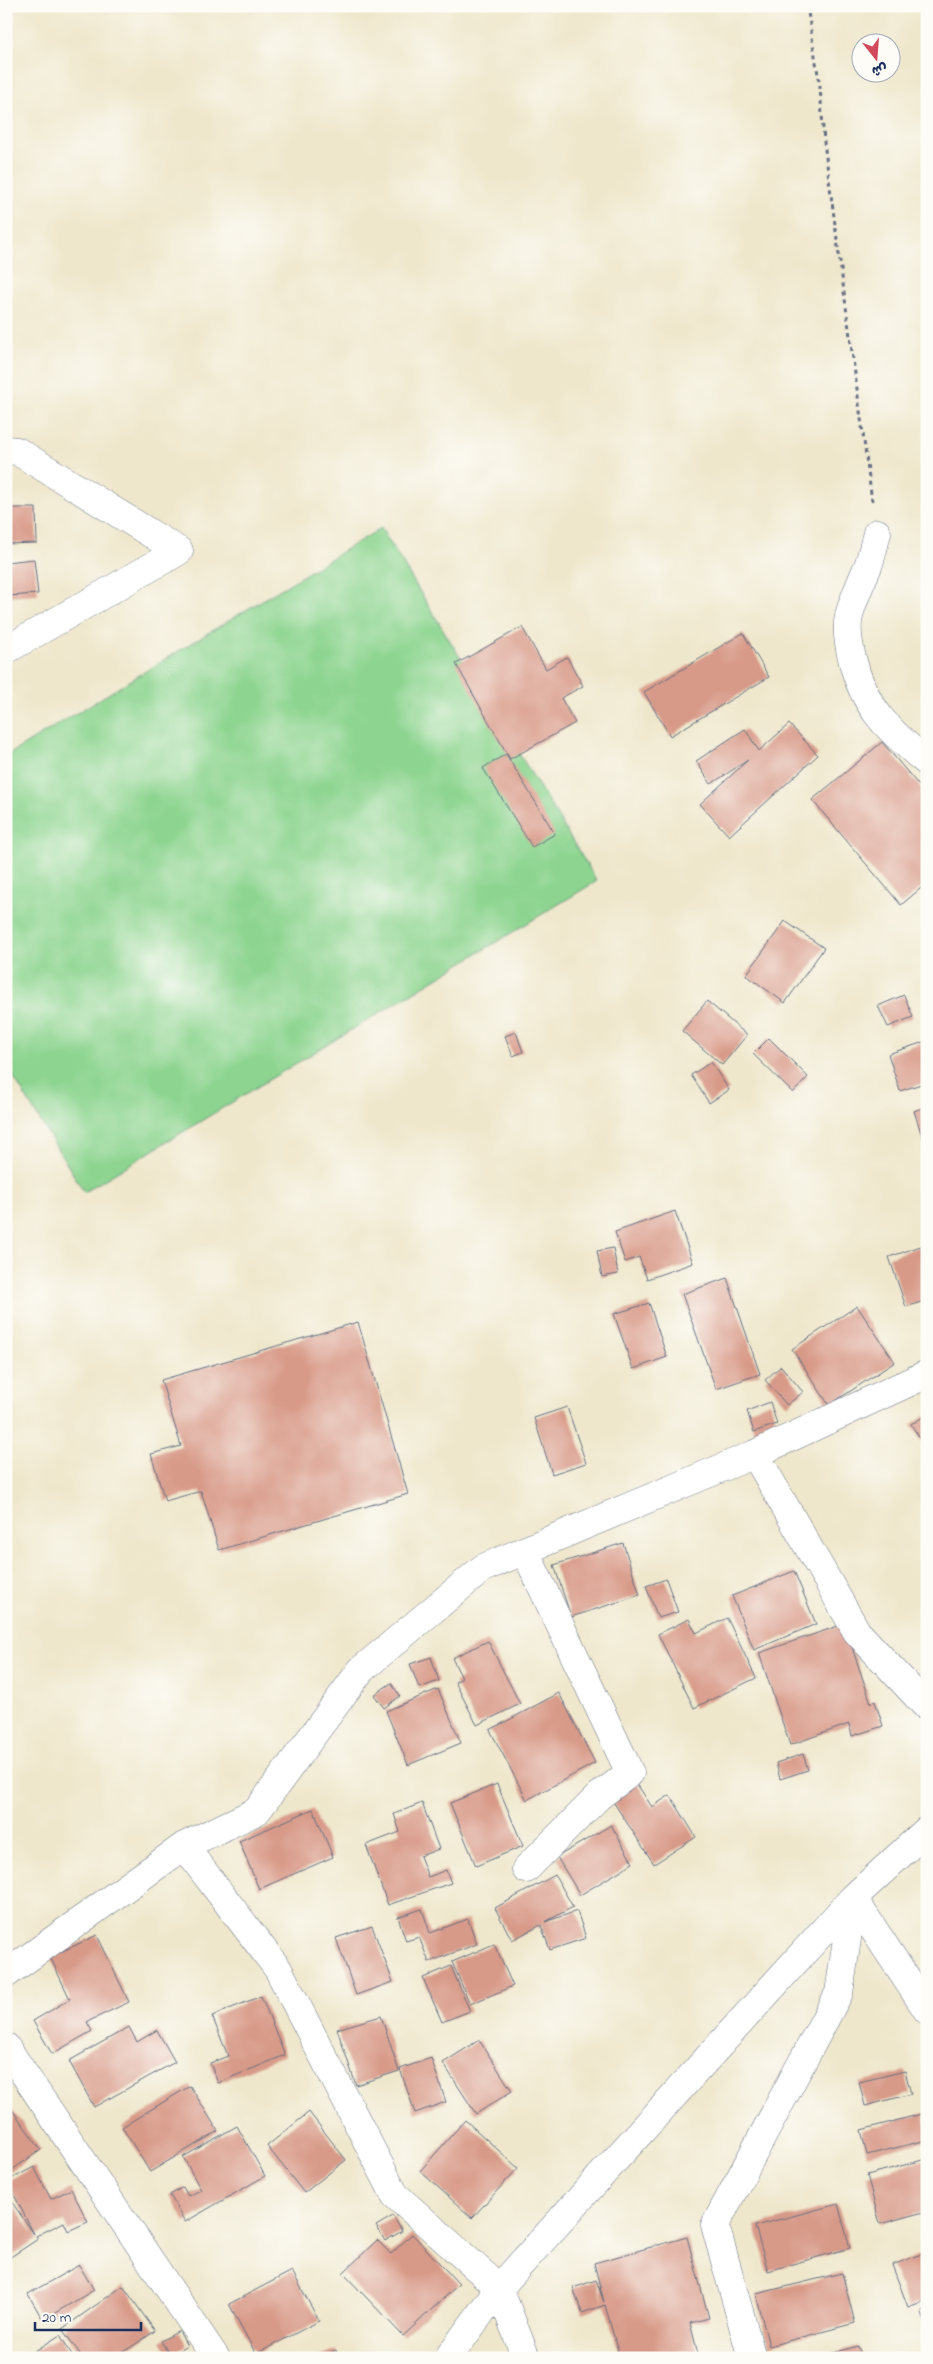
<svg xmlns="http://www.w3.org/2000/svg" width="933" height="2364" viewBox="0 0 933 2364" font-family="'Indie Flower','Playpen Sans Arabic',sans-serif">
	<rect width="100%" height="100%" fill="#fdfcf7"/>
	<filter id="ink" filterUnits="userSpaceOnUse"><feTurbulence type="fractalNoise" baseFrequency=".02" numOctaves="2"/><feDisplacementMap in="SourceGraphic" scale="10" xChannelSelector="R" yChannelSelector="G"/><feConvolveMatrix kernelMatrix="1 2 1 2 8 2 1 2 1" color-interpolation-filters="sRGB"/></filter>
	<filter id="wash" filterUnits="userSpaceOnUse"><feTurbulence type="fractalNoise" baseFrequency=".0096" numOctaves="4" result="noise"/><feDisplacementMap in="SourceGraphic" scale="20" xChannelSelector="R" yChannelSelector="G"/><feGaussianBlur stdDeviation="1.12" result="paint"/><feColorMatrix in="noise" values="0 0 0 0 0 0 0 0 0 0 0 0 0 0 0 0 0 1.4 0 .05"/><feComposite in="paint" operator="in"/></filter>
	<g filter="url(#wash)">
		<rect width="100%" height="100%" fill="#efe7cc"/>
		<path fill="#8cd48f" stroke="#548276" d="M381,528L597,881L84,1192L6,1065V756Z"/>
		<g id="blocks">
			<path fill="#d89a88" d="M6,508H36L37,543L6,544Z
				M34,559L38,594L7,596L6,562Z
				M522,627L546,669L567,657L583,686L561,698L575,723L510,759L456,664Z
				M743,633L769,677L670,736L644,692Z
				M789,724L818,755L729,836L700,804L748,760L711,784L696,761L745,729L759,751Z
				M882,742L927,795V883L901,905L812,800Z
				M506,754L555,834L532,847L483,768Z
				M785,921L824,948L785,1003L746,975Z
				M904,995L913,1017L888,1027L878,1006Z
				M707,1001L747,1035L722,1065L682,1031Z
				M516,1032L523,1052L513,1056L505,1036Z
				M769,1038L808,1077L793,1093L753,1054Z
				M927,1041V1082L900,1091L888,1054Z
				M711,1062L729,1090L709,1103L691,1075Z
				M927,1106V1148H926L914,1111Z
				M675,1211L693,1263L647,1279L639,1257L625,1262L615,1232Z
				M921,1246L927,1264V1300L906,1307L889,1257Z
				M613,1248L618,1274L602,1277L597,1251Z
				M727,1278L760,1374L716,1389L682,1294Z
				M649,1303L667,1357L633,1369L614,1314Z
				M857,1306L895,1362L829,1405L792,1349Z
				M358,1322L408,1494L219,1550L201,1491L165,1501L151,1454L181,1446L161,1380Z
				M781,1366L803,1392L787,1405L765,1380Z
				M770,1402L777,1424L754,1432L747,1411Z
				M567,1407L586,1463L552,1474L534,1418Z
				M927,1415V1450L911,1424Z
				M623,1543L640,1595L571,1617L554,1565Z
				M794,1571L816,1624L754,1650L732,1596Z
				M666,1579L678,1612L658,1618L646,1586Z
				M727,1618L756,1678L694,1708L658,1634L689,1619L696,1633Z
				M844,1624L871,1703L875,1701L883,1726L852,1736L849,1724L790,1745L759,1653Z
				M488,1641L520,1704L477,1725L455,1682L462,1678L452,1658Z
				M431,1657L439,1681L419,1688L410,1664Z
				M391,1683L400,1696L384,1708L374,1695Z
				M438,1689L461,1743L408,1765L386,1711Z
				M559,1693L595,1763L527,1800L490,1730Z
				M803,1754L808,1770L780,1779L776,1763Z
				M497,1784L523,1846L476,1866L450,1803Z
				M637,1784L652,1807L670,1795L696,1837L654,1864L612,1800Z
				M422,1803L439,1849L420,1856L428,1877L446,1870L451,1883L388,1905L366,1845L400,1832L394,1814Z
				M313,1809L333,1857L259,1889L239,1841Z
				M611,1825L633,1863L580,1895L557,1857Z
				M555,1875L573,1907L545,1922L577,1911L586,1938L550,1950L541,1925L512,1940L495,1908Z
				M422,1909L430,1933L468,1919L477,1944L429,1962L419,1937L406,1941L398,1917Z
				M372,1926L393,1982L356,1995L336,1938Z
				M97,1935L129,2002L87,2022L92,2031L52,2054L33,2021L70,1999L50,1957Z
				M494,1944L513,1986L470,2004L452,1962Z
				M451,1966L470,2011L442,2022L423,1978Z
				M261,1996L285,2055L218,2083L210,2063L228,2056L212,2016Z
				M381,2016L399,2071L356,2085L337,2029Z
				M129,2027L137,2042L157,2030L175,2062L94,2107L69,2061Z
				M479,2040L512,2091L476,2114L443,2063Z
				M431,2058L446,2102L415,2113L400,2069Z
				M905,2071L911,2094L865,2106L859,2082Z
				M190,2086L218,2131L150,2172L122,2127Z
				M6,2101L41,2150L6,2174Z
				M309,2112L346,2160L304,2193L267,2146Z
				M925,2113L927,2140L867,2155L861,2130Z
				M465,2120L518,2168L472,2218L420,2171Z
				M237,2126L265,2176L185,2222L170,2195L183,2187L188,2196L201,2190L183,2157Z
				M927,2159V2211L880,2224L867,2175Z
				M34,2167L51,2199L71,2189L88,2222L68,2231L64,2222L36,2236L38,2239L6,2260V2200L9,2198L34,2234L7,2181Z
				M838,2204L850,2248L768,2271L755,2226Z
				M393,2216L402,2231L385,2241L376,2226Z
				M412,2234L459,2284L403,2336L343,2273L377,2240L391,2254Z
				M687,2237L709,2318L690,2323L698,2354L685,2358H620L605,2305L582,2313L573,2288L596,2280L604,2302L594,2263Z
				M927,2252V2300L908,2307L892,2265Z
				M79,2265L94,2290L43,2320L28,2294Z
				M292,2271L319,2321L256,2354L229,2304Z
				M842,2273L855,2323L769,2346L756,2294Z
				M123,2286L155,2331L115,2358H83L62,2329Z
				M927,2310V2327H926L922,2311Z
				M179,2331L187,2346L170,2356L171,2358H159L169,2354L161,2341Z
				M60,2335L74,2358H24Z
				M858,2346L862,2358H818V2357Z
				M336,2350L339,2358H317Z"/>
		</g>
	</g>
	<g filter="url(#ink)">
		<use href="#blocks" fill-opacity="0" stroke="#656f84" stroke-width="1"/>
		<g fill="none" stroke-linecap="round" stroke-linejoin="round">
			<defs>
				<path id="street" d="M6,450L17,451L179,551L6,650
					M877,533C874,544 872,556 868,566C861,583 853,599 849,616C846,629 849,646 852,658C863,707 890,732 927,762
					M755,1454L857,1632L927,1707
					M525,1551L630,1773L599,1796L526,1869
					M927,1830L853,1898L927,2010
					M184,1846L278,1969L395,2195L499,2288L526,2358
					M6,1974L184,1846L257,1811L361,1670L483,1568L755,1454L927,1374
					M6,2047L216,2358
					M448,2358L499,2288L853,1898
					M752,2358L715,2225L839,1993L853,1898"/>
			</defs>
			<use href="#street" stroke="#656f84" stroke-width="29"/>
			<path stroke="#656f84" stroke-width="3" stroke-dasharray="4 4" stroke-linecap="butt" d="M807,6L820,87L824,142L872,501"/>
			<use href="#street" stroke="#fff" stroke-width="28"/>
		</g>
	</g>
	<rect width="933" height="2364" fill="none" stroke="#fdfcf7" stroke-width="25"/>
	<g transform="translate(876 58) rotate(163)"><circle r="24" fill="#fdfcf7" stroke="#a3aaba"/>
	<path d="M0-4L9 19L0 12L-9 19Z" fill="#d1495b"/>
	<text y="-8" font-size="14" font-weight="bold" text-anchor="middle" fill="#1b2f5e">ش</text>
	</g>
	<path d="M35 2322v8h106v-8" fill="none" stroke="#1b2f5e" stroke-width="2.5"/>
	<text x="42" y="2322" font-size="15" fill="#1b2f5e" stroke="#fdfcf7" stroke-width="4" paint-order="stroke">20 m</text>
</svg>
